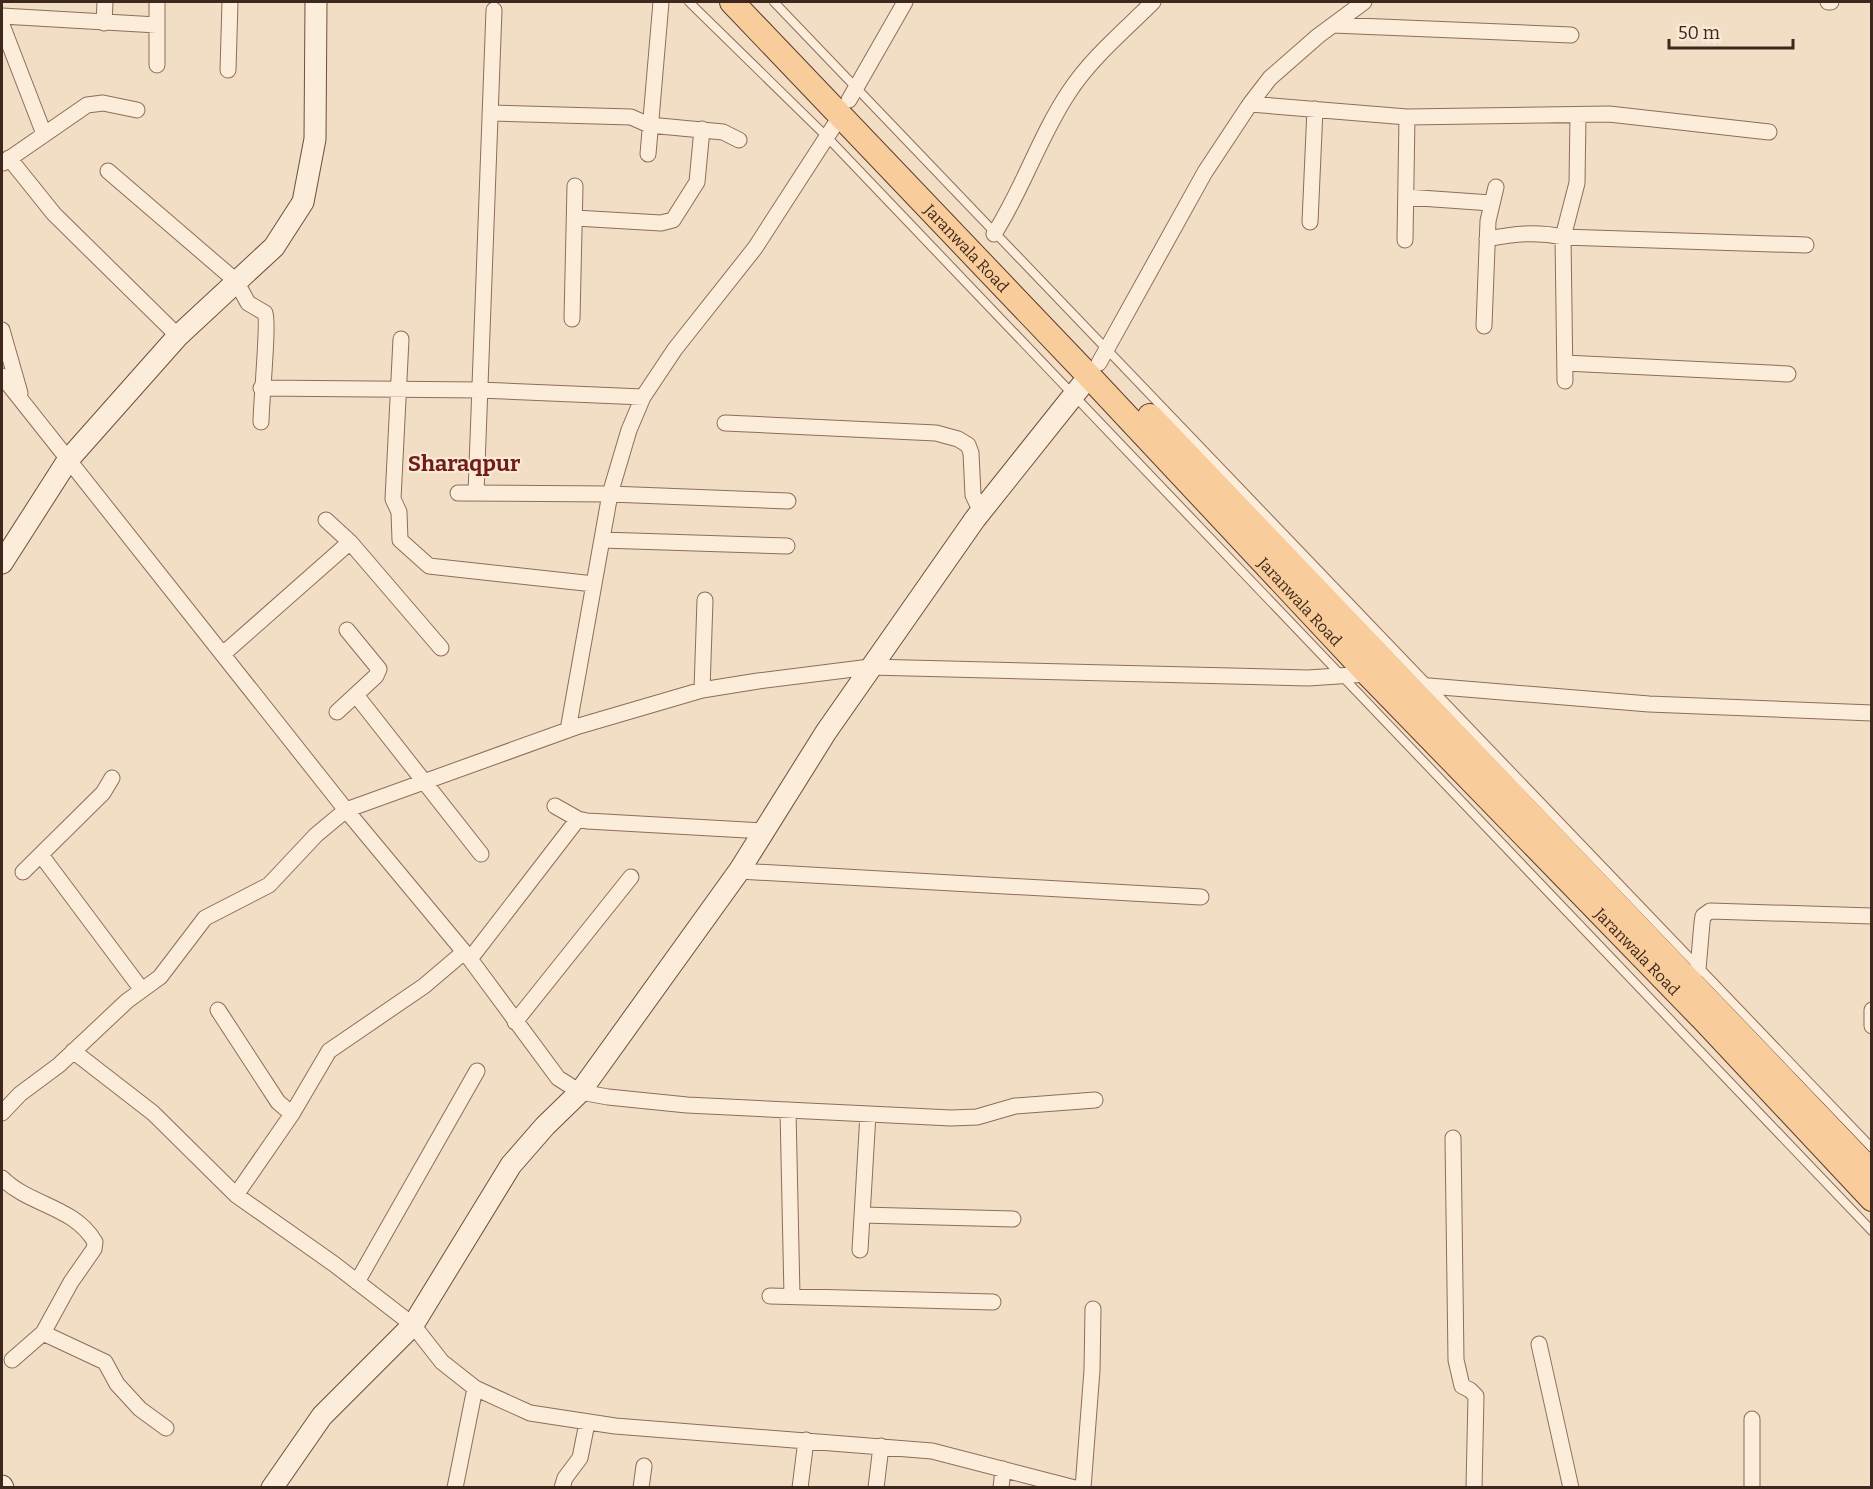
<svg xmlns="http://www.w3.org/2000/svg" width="1873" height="1489" viewBox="0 0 1873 1489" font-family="Bitter,serif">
	<rect width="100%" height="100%" fill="#f2ddc5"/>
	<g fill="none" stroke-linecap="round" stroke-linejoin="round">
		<defs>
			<path id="lane" d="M689,2L827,137L1872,1231
				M774,2L1872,1148"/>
			<path id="street" d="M1828,2H1831
				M2,16L157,25
				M104,23L105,2
				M2,25L44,134
				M1333,25L1571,35
				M157,65V2
				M228,70L230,2
				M849,100L905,2
				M1250,104L1407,117L1609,114L1769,132
				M490,113L631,117L649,125L723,132L739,140
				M648,154L661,2
				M9,158L54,214L178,336
				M3,163L87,105L103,103L137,110
				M108,171L236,281L248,303L265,313C269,321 261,405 261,422
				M1406,197L1491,203
				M575,218L661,223L673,220L697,182L702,129
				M1310,222L1315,109
				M994,234C1023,189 1039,137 1069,92C1091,58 1125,30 1153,2
				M1487,239C1514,234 1536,231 1563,237L1806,245
				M1405,240L1407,117
				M572,319L575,186
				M1484,326L1488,221L1496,187
				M2,330L20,393
				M401,339L393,499L399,512L400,540L429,566L594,584
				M1099,363L1205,172L1250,104L1270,78L1318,36L1364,2
				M1565,363L1788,374
				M2,376L346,810L470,959L558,1078L580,1092L608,1097L687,1105L951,1118L977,1117L1015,1106L1095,1100
				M1565,381L1563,237L1577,183L1578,115
				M261,388L480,390L643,397
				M725,423L936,433L958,439L968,445L971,453L973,495L981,512
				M458,493L610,494L788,501
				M476,493L494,10
				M326,520L350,542L441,648
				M602,540L787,546
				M223,654L350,542
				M1405,684L1649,704L1872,713
				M702,690L705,600
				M356,695L481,854
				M337,712L376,676L379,669L347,630
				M568,730L610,494L629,430L643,397L675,349L755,248L841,115
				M555,806L578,819L587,821L764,831
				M41,855L142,990
				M739,871L1201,897
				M23,872L103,793L112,778
				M470,959L578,819
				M1698,969L1702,923L1703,916L1710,911L1872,916
				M218,1010L278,1102L292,1114
				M1872,1010V1026
				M515,1022L631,877
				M73,1051L153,1113L236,1195L334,1264L413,1325L442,1362L475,1388L530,1413L615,1426L932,1451L1075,1488
				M788,1110L792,1296
				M2,1113L20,1094L59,1065L127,1001L160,977L205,918L269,885L316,835L346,810L579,726L702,690L758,681L870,667L1308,678L1368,674
				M1453,1138L1456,1360L1462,1386L1470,1390L1476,1396L1474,1488
				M2,1178C30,1206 74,1206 95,1242L94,1249L71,1282L43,1333L12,1360
				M236,1195L292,1114L329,1051L424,986L464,952
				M862,1215L1013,1219
				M860,1250L868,1114
				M357,1282L477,1071
				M770,1296L993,1302
				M43,1333L105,1362L117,1384L140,1409L166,1428
				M1539,1344L1571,1488
				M1752,1419V1488
				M455,1488L475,1388
				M562,1488L565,1478L580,1458L587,1423
				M641,1488L644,1466
				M800,1488L806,1440
				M876,1488L881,1446
				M1001,1488L1003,1469
				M1083,1488L1092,1370L1093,1309"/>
			<path id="secondary" d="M2,563L68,460L178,336L274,247L303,202L315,139L316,2
				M2,1486L3,1488
				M272,1488L322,1416L413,1325L511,1165L545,1126L580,1092L739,871L826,732L975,519L1089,376"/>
			<g id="primary">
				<path id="s1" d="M732,2L1089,376L1368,674L1705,1021L1872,1199"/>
				<path d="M1150,416L1872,1172"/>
			</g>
		</defs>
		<use href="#lane" stroke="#8f6d59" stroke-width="10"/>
		<use href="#street" stroke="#8f6d59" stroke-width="17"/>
		<use href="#secondary" stroke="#714e3c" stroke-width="23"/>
		<use href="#primary" stroke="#5d3c2d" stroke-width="26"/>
		<use href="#lane" stroke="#fcecda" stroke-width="8"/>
		<use href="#street" stroke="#fcecda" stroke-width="15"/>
		<use href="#secondary" stroke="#fcecda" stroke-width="21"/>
		<use href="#primary" stroke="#f8cc9b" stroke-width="24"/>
	</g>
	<g text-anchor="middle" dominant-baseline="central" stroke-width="4.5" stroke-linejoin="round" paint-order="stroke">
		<g font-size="16" fill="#3e281e" stroke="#f9e9d6">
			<text stroke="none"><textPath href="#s1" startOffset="340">Jaranwala Road</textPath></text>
			<text stroke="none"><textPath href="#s1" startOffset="826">Jaranwala Road</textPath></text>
			<text stroke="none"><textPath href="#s1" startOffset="1312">Jaranwala Road</textPath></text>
		</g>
		<g font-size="22" font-weight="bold" fill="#6f1d19" stroke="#f9e9d6">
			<text x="464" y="463">Sharaqpur</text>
		</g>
	</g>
	<rect width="1873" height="1489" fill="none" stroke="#3e281e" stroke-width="6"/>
	<path d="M1669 39v9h124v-9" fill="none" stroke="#3e281e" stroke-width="3"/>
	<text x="1678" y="39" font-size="18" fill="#3e281e" stroke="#f9e9d6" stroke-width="4.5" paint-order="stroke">50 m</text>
</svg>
